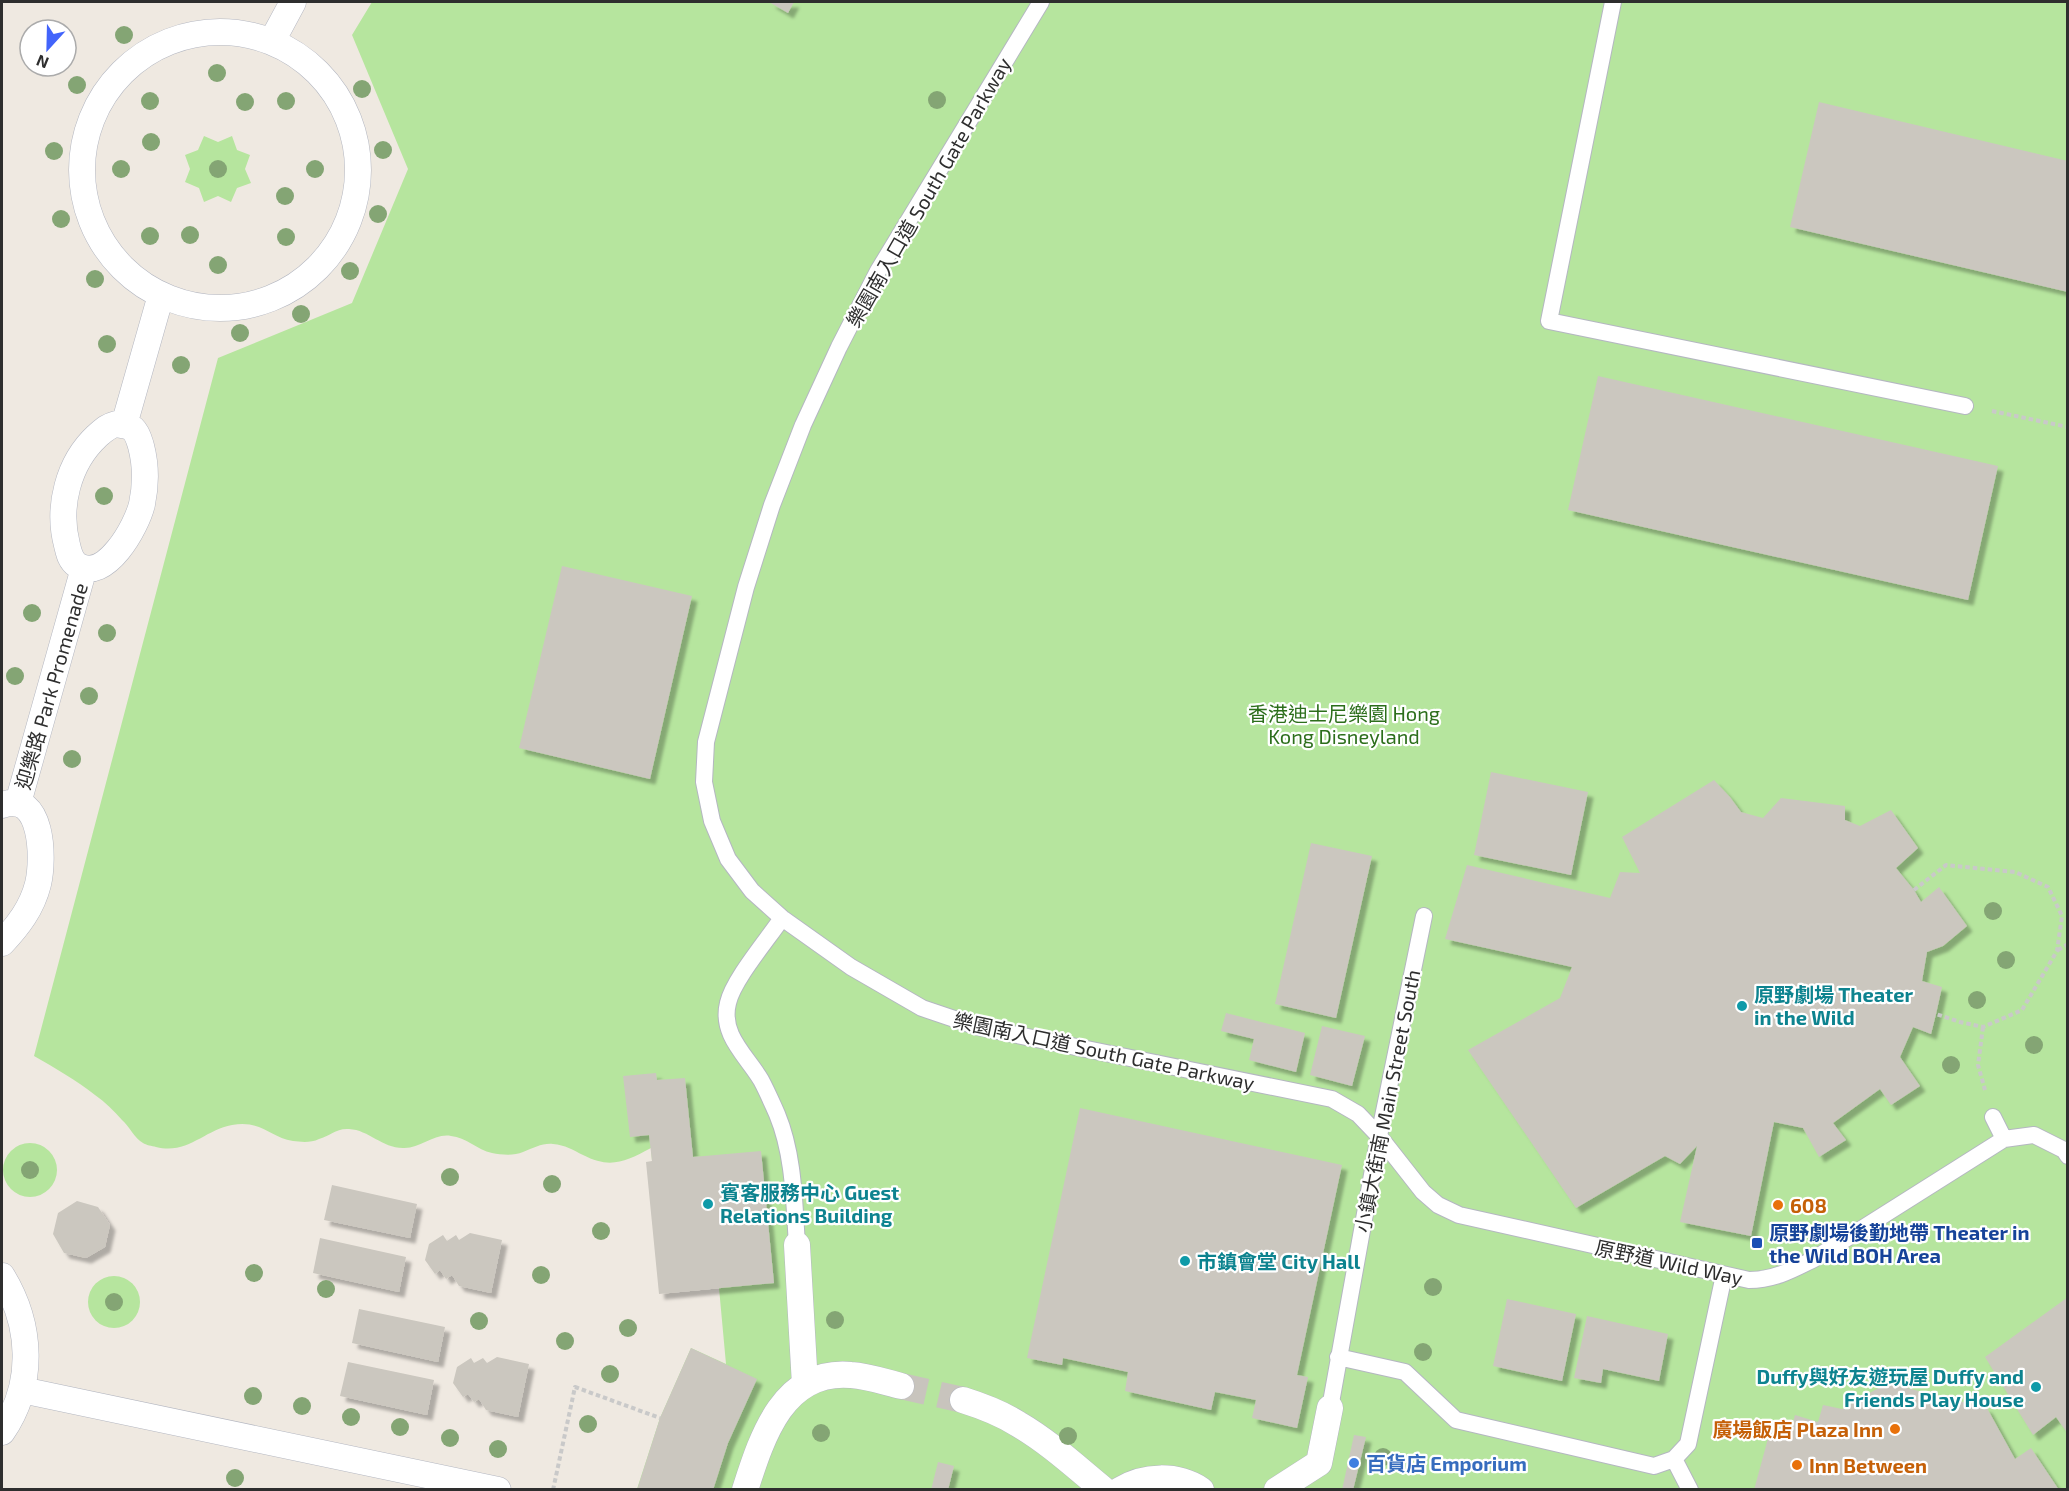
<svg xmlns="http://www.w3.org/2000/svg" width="2069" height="1491" viewBox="0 0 2069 1491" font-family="'Exo 2','Noto Sans TC',sans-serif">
	<defs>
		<filter id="shadow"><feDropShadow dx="5.5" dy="5.5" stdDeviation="1.5" flood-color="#0004"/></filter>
	</defs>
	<rect width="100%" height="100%" fill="#efe9e1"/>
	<path fill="#b6e59e" d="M372,2H2067V1489H637L660,1418L691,1348L726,1364L719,1288L652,1161L651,1148C625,1162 610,1169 583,1155C573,1150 565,1145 553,1144C542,1143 534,1148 523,1152C514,1156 502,1155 492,1153C477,1150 466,1137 451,1136C434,1133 420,1149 403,1148C382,1148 369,1130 349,1129C336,1128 330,1136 319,1139C311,1143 301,1142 293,1141C269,1137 262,1120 232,1125C204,1130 188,1155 156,1147C152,1146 146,1145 143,1143C135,1139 129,1126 122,1120C114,1111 105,1102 95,1095C76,1080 55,1068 34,1056L218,358L352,303L408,169L352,35Z
		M204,136L218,142L232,136L237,150L250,155L245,169L251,183L237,188L231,202L218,196L204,202L199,188L185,182L190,169L185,155L198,150Z
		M3 1170a27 27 0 1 1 54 0a27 27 0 1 1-54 0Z
		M88 1302a26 26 0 1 1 52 0a26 26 0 1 1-52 0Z"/>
	<path fill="#cbc7bf" filter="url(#shadow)" d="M769,2H794L788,13Z
		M1819,102L2068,161V292L1790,227Z
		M1598,376L1998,466L1968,600L1568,510Z
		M562,566L692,596L650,779L519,748Z
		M1491,772L1588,792L1571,875L1474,855Z
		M1714,780L1730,797L1741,812L1763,818L1781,798L1845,806V820L1860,826L1891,810L1918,848L1896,868L1914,890L1921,902L1939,887L1967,926L1943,946L1927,952L1922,981L1942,987L1936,1014L1931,1034L1913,1027L1900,1057L1920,1086L1891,1105L1880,1089L1833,1123L1846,1140L1819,1157L1803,1128L1774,1122L1751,1236L1680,1222L1697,1146L1680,1164L1665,1156L1576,1208L1468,1050L1560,998L1572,967L1445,939L1467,865L1610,898L1620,872L1640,873L1622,837Z
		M1311,843L1372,856L1336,1018L1275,1004Z
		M1226,1013L1305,1033L1296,1072L1249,1060L1254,1039L1221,1031Z
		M1322,1026L1365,1036L1352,1086L1310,1075Z
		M656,1073L657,1080L685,1078L693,1157L761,1151L774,1283L659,1294L646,1162L652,1161L649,1135L630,1137L623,1076Z
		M1080,1108L1342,1165L1297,1375L1308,1377L1297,1428L1252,1418L1256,1400L1215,1392L1211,1410L1125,1391L1128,1372L1063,1358L1062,1365L1027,1358Z
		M332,1185L417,1204L410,1238L324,1220Z
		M77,1201L98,1207L110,1225L105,1247L86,1258L64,1253L53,1234L58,1213Z
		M470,1233L502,1240L491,1293L459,1286L452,1275L446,1279L440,1270L435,1274L425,1260L429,1244L443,1235L447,1241L456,1235L459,1240Z
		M320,1238L406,1257L399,1292L313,1273Z
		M2068,1297V1434L2056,1417L2033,1435L1985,1357Z
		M1507,1299L1576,1314L1562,1381L1493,1366Z
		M359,1309L445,1327L438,1362L352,1343Z
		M1587,1316L1668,1334L1659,1381L1603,1369L1601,1383L1574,1378Z
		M691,1348L757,1379L728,1443L713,1490H637L660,1418Z
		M497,1357L529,1364L518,1417L486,1410L479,1399L474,1402L468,1394L463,1397L453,1383L457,1367L471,1358L474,1363L483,1358L487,1363Z
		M348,1362L434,1380L427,1415L340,1396Z
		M1887,1383L1987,1408L2015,1459L2031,1448L2059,1490H1754L1770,1431L1789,1436L1795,1415L1818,1422L1823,1405L1842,1409Z
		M1354,1435L1366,1437L1353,1490H1342Z
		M938,1462L954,1466L948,1490H931Z"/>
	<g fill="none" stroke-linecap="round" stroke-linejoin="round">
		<path stroke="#c8c4bd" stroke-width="26" stroke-dasharray="26 13" stroke-linecap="butt" d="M901,1386L963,1400"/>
		<defs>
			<path id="service" d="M1041,2L878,271L839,347L803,425L772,505L746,587L706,742L704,782L712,821L728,859L752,891L782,918L851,967L922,1008L978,1027L1332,1099L1358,1114L1379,1136L1423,1192L1438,1205L1459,1215L1749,1280C1774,1280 1792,1270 1814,1259L2004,1139L1993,1117
				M1613,2L1549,321L1965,406
				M782,918C768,939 733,980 728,1003C720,1035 747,1056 761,1080C767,1091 772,1103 777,1114C794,1155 794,1201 797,1245
				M2004,1139L2034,1135L2064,1150L2068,1156
				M1338,1357L1405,1372L1456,1420L1654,1466L1674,1459L1688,1444L1724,1275
				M1330,1408L1379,1136L1424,916
				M1674,1459L1690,1490"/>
			<path id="pedestrian" d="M82 170a138 138 0 1 1 276 0a138 138 0 1 1-276 0Z
				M272,41L293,2
				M116,424C122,425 128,425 133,429C138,434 139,440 141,446C146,465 146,485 142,504C137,526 105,584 77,565C70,560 69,553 67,545C57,507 68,463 97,436C104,430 108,426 116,424Z
				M124,425L161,295
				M18,803L84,568
				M2,943C18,926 32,908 38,884C44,859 43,790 2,805
				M797,1245L805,1385
				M2,1276C32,1325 35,1384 2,1432
				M22,1390L498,1490
				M963,1400C982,1406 1001,1413 1018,1424C1049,1442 1076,1467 1104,1490
				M745,1490C762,1437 783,1369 851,1375C868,1376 885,1382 901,1386
				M1120,1490C1144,1475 1177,1474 1201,1490
				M1277,1490L1319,1463L1330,1408"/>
		</defs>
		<use href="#service" stroke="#b4b7c1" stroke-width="18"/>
		<use href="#pedestrian" stroke="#b4b7c1" stroke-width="27"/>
		<path stroke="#c9c9c9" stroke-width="4" stroke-dasharray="4.5 3" stroke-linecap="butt" d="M1992,411L2068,427
			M1914,890L1946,865L2015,872L2048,887L2062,916L2057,951L2022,1010L1983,1027L1960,1022L1936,1014
			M2058,950L2068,944
			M1983,1027L1978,1065L1985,1090
			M553,1490L575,1387L660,1418"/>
		<use href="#service" stroke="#fff" stroke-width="16"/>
		<use href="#pedestrian" stroke="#fff" stroke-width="26"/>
	</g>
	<g fill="#84a574">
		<circle cx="124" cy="35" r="9"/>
		<circle cx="217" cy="73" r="9"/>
		<circle cx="77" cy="85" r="9"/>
		<circle cx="362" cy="89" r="9"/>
		<circle cx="937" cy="100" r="9"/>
		<circle cx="150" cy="101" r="9"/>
		<circle cx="286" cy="101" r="9"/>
		<circle cx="245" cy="102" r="9"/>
		<circle cx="151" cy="142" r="9"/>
		<circle cx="383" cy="150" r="9"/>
		<circle cx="54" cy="151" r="9"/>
		<circle cx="121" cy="169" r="9"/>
		<circle cx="218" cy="169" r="9"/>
		<circle cx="315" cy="169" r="9"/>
		<circle cx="285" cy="196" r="9"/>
		<circle cx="378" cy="214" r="9"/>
		<circle cx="61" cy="219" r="9"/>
		<circle cx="190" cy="235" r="9"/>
		<circle cx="150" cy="236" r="9"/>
		<circle cx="286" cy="237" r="9"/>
		<circle cx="218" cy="265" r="9"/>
		<circle cx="350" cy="271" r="9"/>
		<circle cx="95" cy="279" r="9"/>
		<circle cx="301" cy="314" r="9"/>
		<circle cx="240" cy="333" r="9"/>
		<circle cx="107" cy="344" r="9"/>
		<circle cx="181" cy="365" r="9"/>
		<circle cx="104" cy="496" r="9"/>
		<circle cx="32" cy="613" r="9"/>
		<circle cx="107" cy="633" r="9"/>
		<circle cx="15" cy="676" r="9"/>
		<circle cx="89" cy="696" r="9"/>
		<circle cx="72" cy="759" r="9"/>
		<circle cx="1993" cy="911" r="9"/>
		<circle cx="2006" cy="960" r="9"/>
		<circle cx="1977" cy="1000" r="9"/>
		<circle cx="2034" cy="1045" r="9"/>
		<circle cx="1951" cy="1065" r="9"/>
		<circle cx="30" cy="1170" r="9"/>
		<circle cx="450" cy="1177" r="9"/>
		<circle cx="552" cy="1184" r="9"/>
		<circle cx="601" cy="1231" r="9"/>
		<circle cx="254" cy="1273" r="9"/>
		<circle cx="541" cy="1275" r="9"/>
		<circle cx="1433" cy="1287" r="9"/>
		<circle cx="326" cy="1289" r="9"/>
		<circle cx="114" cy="1302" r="9"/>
		<circle cx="835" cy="1320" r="9"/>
		<circle cx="479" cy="1321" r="9"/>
		<circle cx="628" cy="1328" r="9"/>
		<circle cx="565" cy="1341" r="9"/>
		<circle cx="1423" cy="1352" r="9"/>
		<circle cx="610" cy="1374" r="9"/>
		<circle cx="253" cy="1396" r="9"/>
		<circle cx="302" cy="1406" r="9"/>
		<circle cx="351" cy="1417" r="9"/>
		<circle cx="588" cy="1424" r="9"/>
		<circle cx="400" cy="1427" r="9"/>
		<circle cx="821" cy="1433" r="9"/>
		<circle cx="1068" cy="1436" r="9"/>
		<circle cx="450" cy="1438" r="9"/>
		<circle cx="498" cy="1449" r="9"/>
		<circle cx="1383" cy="1457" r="9"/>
		<circle cx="235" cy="1478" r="9"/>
	</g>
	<g fill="#0f9aa8" stroke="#fff" stroke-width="2">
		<circle cx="1742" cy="1006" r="6"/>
		<circle cx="708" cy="1204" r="6"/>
		<circle cx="1185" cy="1261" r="6"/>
		<circle cx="2036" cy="1387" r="6"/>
	</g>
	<g fill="#e8710a" stroke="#fff" stroke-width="2">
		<circle cx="1778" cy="1205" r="6"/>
		<circle cx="1895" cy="1429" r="6"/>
		<circle cx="1797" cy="1465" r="6"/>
	</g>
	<rect fill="#1a4fb4" stroke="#fff" stroke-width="2" x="1751" y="1237" width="12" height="12" rx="3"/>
	<circle fill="#3f7fe0" stroke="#fff" stroke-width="2" cx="1354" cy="1463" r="6"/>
	<g text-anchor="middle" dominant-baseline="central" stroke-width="4.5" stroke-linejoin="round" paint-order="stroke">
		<g font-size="20" fill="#2e2e2e" stroke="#fff">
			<text transform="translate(928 192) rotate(-60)">樂園南入口道 South Gate Parkway</text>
			<text transform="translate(51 686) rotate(-74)">迎樂路 Park Promenade</text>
			<text transform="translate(1104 1051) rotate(12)">樂園南入口道 South Gate Parkway</text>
			<text transform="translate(1387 1101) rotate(-79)">小鎮大街南 Main Street South</text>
			<text transform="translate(1669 1262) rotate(12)">原野道 Wild Way</text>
		</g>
		<g font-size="20" fill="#2c6e1b" stroke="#fff">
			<text x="1344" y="713">香港迪士尼樂園 Hong<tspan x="1344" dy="23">Kong Disneyland</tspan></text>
		</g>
		<g font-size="20" font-weight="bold" fill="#0d838f" stroke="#fff" text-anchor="start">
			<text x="1754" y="994">原野劇場 Theater<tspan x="1754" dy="23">in the Wild</tspan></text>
			<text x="720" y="1192">賓客服務中心 Guest<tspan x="720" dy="23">Relations Building</tspan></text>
			<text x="1197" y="1261">市鎮會堂 City Hall</text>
			<text x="2024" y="1376" text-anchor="end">Duffy與好友遊玩屋 Duffy and<tspan x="2024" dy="23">Friends Play House</tspan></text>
		</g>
		<g font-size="20" font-weight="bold" fill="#c56008" stroke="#fff" text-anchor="start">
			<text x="1790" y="1205">608</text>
			<text x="1883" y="1429" text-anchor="end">廣場飯店 Plaza Inn</text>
			<text x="1809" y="1465">Inn Between</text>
		</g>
		<g font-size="20" font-weight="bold" fill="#164399" stroke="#fff" text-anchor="start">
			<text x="1769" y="1232">原野劇場後勤地帶 Theater in<tspan x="1769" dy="23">the Wild BOH Area</tspan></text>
		</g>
		<g font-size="20" font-weight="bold" fill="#366cbe" stroke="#fff" text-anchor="start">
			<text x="1366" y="1463">百貨店 Emporium</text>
		</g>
	</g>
	<rect width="2069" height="1491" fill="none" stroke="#2e2e2e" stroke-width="6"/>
	<g transform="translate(48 48) rotate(202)"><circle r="28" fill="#ffffff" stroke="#ababab" stroke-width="1.5"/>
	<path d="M0-4.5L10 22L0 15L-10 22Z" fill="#4264fb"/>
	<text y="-9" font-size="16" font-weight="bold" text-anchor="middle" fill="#2e2e2e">N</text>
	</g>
</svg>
